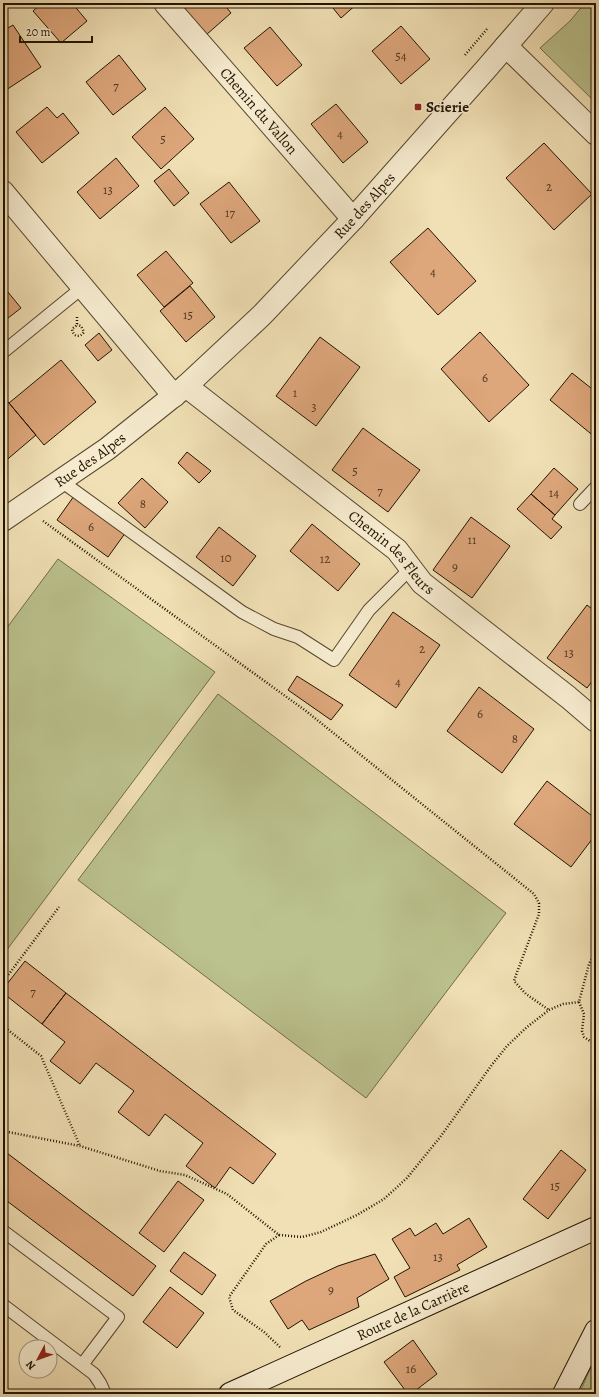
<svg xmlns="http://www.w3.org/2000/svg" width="599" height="1397" viewBox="0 0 599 1397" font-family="Alegreya,serif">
	<rect width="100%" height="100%" fill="#f1e0b5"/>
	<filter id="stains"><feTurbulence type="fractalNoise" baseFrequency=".005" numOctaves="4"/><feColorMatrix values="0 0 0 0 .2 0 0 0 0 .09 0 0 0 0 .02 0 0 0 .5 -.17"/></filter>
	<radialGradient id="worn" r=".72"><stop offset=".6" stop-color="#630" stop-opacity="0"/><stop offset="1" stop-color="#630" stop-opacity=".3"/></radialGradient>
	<path fill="#bbc28d" stroke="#6e6b47" d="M585,3H596V103L540,48L570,21Z
		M58,559L215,672L3,955V633Z
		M218,694L506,913L366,1098L78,880Z
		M596,1356V1394H579Z"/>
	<path fill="#dda67b" stroke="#221401" d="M42,3H72L87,21L61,43L33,11Z
		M177,3H223L231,13L206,35Z
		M329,3H358L341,18Z
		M13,25L41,67L3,92V31Z
		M401,26L430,59L401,84L372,51Z
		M270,27L302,65L277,86L244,48Z
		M119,55L146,89L113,115L86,82Z
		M336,104L368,142L343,163L311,124Z
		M47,107L57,118L63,113L79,133L42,163L16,132Z
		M165,107L194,139L161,169L132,137Z
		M544,143L592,194L554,230L506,178Z
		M116,158L139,186L100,219L77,192Z
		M169,169L189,193L174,206L154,181Z
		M229,182L260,221L231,243L200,204Z
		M428,228L476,281L438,315L390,262Z
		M166,251L193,283L164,307L137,275Z
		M3,286L21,308L3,322Z
		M190,286L215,317L186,342L160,311Z
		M480,332L529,385L489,422L441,369Z
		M99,333L112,350L98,361L85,345Z
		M320,337L360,367L316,426L276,396Z
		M61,360L96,402L44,445L9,403Z
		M572,373L596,392V438L550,400Z
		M3,396L36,435L3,463Z
		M363,428L420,470L388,512L332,470Z
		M187,452L211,471L199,483L178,463Z
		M554,468L578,489L555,515L531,494Z
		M142,478L168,502L145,528L118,503Z
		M531,494L555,515L552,519L562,527L551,539L517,509Z
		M74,496L126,532L108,557L57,520Z
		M471,517L510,546L472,598L433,570Z
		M312,524L360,564L338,591L290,551Z
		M219,527L256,556L233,586L196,557Z
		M587,605L596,612V676L587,688L547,658Z
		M393,612L440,645L396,708L349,675Z
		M297,676L343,705L331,720L288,690Z
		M479,687L534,729L502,773L447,731Z
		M547,781L596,819V834L571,867L514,824Z
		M25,961L66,993L42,1024L3,993V989Z
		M66,993L276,1154L253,1184L230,1167L215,1188L186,1166L203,1143L165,1114L149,1136L118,1112L134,1091L96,1063L80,1084L50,1061L65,1042L42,1024Z
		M3,1150L156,1266L133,1296L3,1198Z
		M561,1150L586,1170L548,1219L523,1199Z
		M178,1181L204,1200L164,1252L139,1233Z
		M469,1218L487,1247L457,1265L460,1270L405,1297L394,1277L410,1268L392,1239L410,1228L415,1236L436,1223L443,1234Z
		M184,1252L216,1275L202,1295L170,1271Z
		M375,1254L389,1279L357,1298L359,1307L309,1330L302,1320L288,1329L270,1301L306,1281L338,1266Z
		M170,1287L204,1313L177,1348L143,1322Z
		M413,1340L437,1374L411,1394H408L384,1362Z"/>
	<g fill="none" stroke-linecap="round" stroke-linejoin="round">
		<defs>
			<path id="lane" d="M3,352L83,287
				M61,481L242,612L274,629L298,637L334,660L369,610L411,568
				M580,504L596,487
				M3,1231L118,1317L82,1365
				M3,1305L94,1374L100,1383L105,1394"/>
			<g id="street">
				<path id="s1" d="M165,3L353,219"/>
				<path d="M506,46L596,134"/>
				<path d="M3,192L174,396"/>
				<path id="s2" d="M186,386L397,550L422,583L568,697L596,721"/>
				<path id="s3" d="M3,520L107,449L186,386L262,315L353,219L486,69L543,3"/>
			</g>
			<g id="secondary">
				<path id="s4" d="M230,1394L596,1228"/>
				<path d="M564,1394L596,1331"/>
			</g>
		</defs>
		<use href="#lane" stroke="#56472e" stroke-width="14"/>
		<use href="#street" stroke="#56472e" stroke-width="24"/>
		<use href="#secondary" stroke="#221401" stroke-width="24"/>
		<path stroke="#221401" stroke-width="2.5" stroke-dasharray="1 2" stroke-linecap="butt" d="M465,55L487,29
			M77,317V325L72,329C73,337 80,338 84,332L81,326L77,325
			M43,521L306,711L534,894L539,903V914L516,975L514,981L526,994L549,1010
			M3,982L59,907
			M579,1002L584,1014L582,1031L584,1037L596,1045
			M3,1026L41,1056L80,1146
			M3,1131L80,1146L160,1171L185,1175L227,1194L279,1235L302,1237L321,1232L357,1215L384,1199L407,1178L441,1136L491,1066L507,1046L527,1027L549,1010L563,1004L579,1002L589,964L596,951
			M279,1235L266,1244L229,1297L233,1310L264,1332L280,1347"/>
		<use href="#lane" stroke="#f6ebcf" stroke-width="12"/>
		<use href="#street" stroke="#f6ebcf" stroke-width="22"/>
		<use href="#secondary" stroke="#f6ebcf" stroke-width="22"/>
	</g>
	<rect fill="#8f2418" stroke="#f6ebcf" stroke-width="1.5" x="414" y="103" width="8" height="8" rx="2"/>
	<g text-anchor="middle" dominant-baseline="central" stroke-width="3" stroke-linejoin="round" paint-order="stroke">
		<g font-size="13" fill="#513820">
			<text x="401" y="55">54</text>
			<text x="116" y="85">7</text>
			<text x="340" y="133">4</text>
			<text x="163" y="138">5</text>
			<text x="549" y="186">2</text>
			<text x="108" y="189">13</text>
			<text x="230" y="212">17</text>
			<text x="433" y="271">4</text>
			<text x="188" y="314">15</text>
			<text x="485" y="377">6</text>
			<text x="295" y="392">1</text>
			<text x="314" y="406">3</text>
			<text x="355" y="470">5</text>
			<text x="380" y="490">7</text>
			<text x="554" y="492">14</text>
			<text x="143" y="503">8</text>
			<text x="91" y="526">6</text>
			<text x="472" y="539">11</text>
			<text x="226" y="557">10</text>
			<text x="325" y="558">12</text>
			<text x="455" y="566">9</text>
			<text x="422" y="648">2</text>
			<text x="569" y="652">13</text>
			<text x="398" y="681">4</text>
			<text x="480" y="713">6</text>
			<text x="515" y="738">8</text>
			<text x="33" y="991">7</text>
			<text x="555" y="1185">15</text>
			<text x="438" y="1256">13</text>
			<text x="331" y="1289">9</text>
			<text x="411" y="1368">16</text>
		</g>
		<g font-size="15" font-weight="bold" fill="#221401" stroke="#f6ebcf" text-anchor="start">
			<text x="426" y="107">Scierie</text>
		</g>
		<g font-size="15" fill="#221401" stroke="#f6ebcf">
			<text stroke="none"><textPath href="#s1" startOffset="143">Chemin du Vallon</textPath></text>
			<text stroke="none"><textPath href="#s3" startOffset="481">Rue des Alpes</textPath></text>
			<text stroke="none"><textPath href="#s3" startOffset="106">Rue des Alpes</textPath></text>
			<text stroke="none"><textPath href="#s2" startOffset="265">Chemin des Fleurs</textPath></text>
			<text stroke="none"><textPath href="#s4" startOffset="201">Route de la Carrière</textPath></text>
		</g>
	</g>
	<rect width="599" height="1397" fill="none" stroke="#f1e0b5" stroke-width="16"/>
	<rect x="4" y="4" width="591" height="1389" fill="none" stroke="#221401" stroke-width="2"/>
	<rect x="8" y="8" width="583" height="1381" fill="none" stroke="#221401"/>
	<g transform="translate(38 1359) rotate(229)"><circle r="19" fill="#f6ebcf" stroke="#a1957d"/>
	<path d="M0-3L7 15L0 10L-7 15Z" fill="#8f2418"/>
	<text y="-6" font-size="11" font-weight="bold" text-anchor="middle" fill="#221401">N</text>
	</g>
	<path d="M20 36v6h72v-6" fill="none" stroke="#221401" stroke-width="2"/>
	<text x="26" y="36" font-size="12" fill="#221401" stroke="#f6ebcf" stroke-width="3" paint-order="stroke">20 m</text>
	<rect width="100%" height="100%" filter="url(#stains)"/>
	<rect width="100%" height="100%" fill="url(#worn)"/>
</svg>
